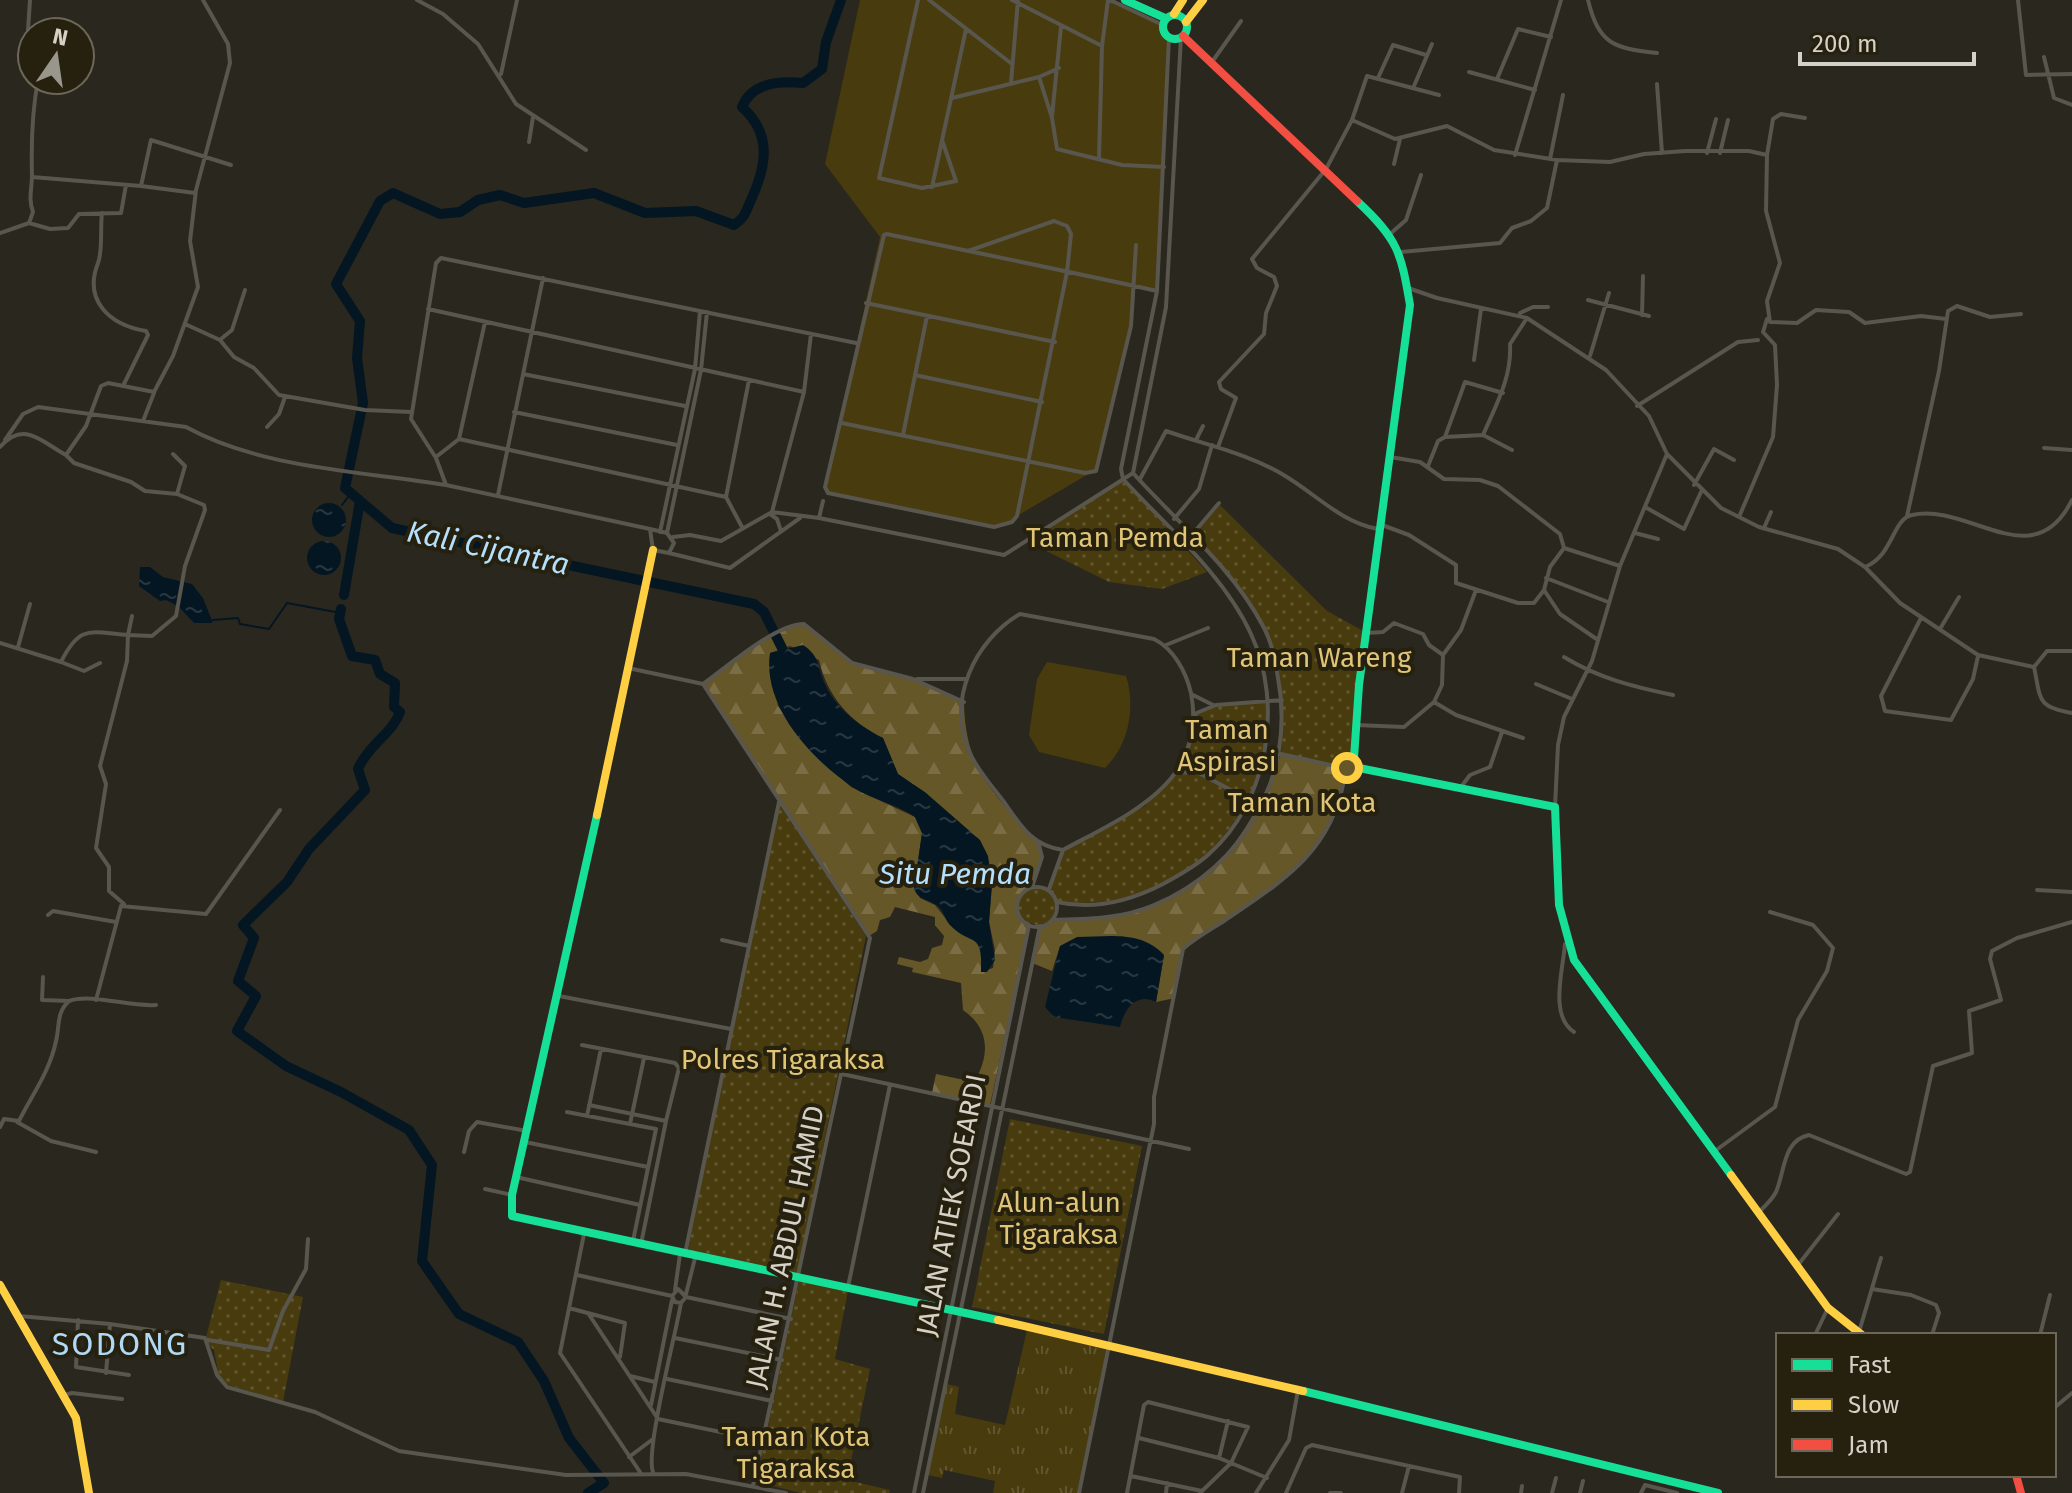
<svg xmlns="http://www.w3.org/2000/svg" width="2072" height="1493" viewBox="0 0 2072 1493" font-family="'Fira Sans',sans-serif">
	<defs>
		<pattern id="grass-tufts" width="24" height="20" patternUnits="userSpaceOnUse" patternTransform="scale(2)"><rect width="24" height="20" fill="#483b0e"/><path d="M3 7l-1-3M5 7V3M7 7l1-3M15 17l-1-3M17 17v-4M19 17l1-3" fill="none" stroke="#625630"/></pattern>
		<pattern id="forest-firs" width="22" height="20" patternUnits="userSpaceOnUse" patternTransform="scale(2)"><rect width="22" height="20" fill="#665729"/><path d="M5 1l3.5 6h-7zM16 11l3.5 6h-7z" fill="#7b6e47"/></pattern>
		<pattern id="park-dots" width="8" height="8" patternUnits="userSpaceOnUse" patternTransform="scale(2)"><rect width="8" height="8" fill="#483b0e"/><path d="M2 2h.1M6 6h.1" fill="none" stroke="#625630" stroke-width="1.8" stroke-linecap="round"/></pattern>
		<pattern id="water-ripples" width="26" height="14" patternUnits="userSpaceOnUse" patternTransform="scale(2)"><rect width="26" height="14" fill="#041622"/><path d="M2 4q2-2 4 0t4 0M15 11q2-2 4 0t4 0" fill="none" stroke="#283741"/></pattern>
	</defs>
	<rect width="100%" height="100%" fill="#2a271e"/>
	<path fill="url(#grass-tufts)" d="M1027,1330L1107,1347L1078,1493H993L995,1481L944,1470L942,1478L928,1475L947,1384L959,1387L955,1414L1005,1425Z"/>
	<path fill="url(#forest-firs)" fill-rule="evenodd" d="M804,624L852,663L913,679L964,702C965,773 996,794 1039,845L1042,857L1032,887L1029,925L990,1105L932,1093L936,1074L974,1082C991,1054 989,1028 963,1010L961,983L912,972L913,968L897,964L899,957L920,962L928,959L932,948L942,945L944,936L935,925V917L895,907L890,917L880,920L877,931L869,936L703,684C733,663 767,630 804,624ZM790,646L819,660C827,696 850,722 883,738L898,774L926,793L992,884L989,922L995,950L993,968L981,972V945L946,919L935,905L920,898L914,888L922,833L915,817L851,787L814,754L778,706L770,653Z
		M1281,754L1334,766L1342,757L1350,756L1359,768L1354,778L1344,780C1329,867 1250,903 1183,949L1175,998L1156,1002L1164,955L1060,946L1052,971L1032,963L1040,926C1064,913 1092,922 1119,916C1209,898 1250,834 1281,754Z"/>
	<path fill="url(#park-dots)" d="M1123,479L1207,572L1162,589L1109,582L1028,542Z
		M1220,505L1327,611L1367,633L1354,758L1342,757L1335,766L1281,754C1288,653 1261,608 1192,538Z
		M1268,701C1266,722 1267,748 1260,768C1229,860 1154,911 1057,902L1052,920L1040,926L1022,920C1013,906 1017,894 1032,887L1049,889L1063,850L1145,806L1175,773L1196,771L1183,758L1194,714L1204,708Z
		M779,802L866,936L797,1275L688,1251L716,1100Z
		M1010,1119L1142,1146L1104,1334L972,1307Z
		M221,1280L303,1297L283,1402L220,1382L214,1350L205,1341Z
		M799,1281L848,1291L835,1359L870,1369L847,1480L890,1490L889,1493H801L756,1482Z"/>
	<path fill="#483b0e" d="M860,0H1110L1163,25L1169,37L1157,291L1135,286L1134,307L1097,469L1017,516L1012,522L994,527L831,494L825,487L880,237L825,164Z
		M1047,662L1126,676C1136,706 1129,745 1105,768L1039,752L1029,735L1037,679Z"/>
	<path fill="url(#water-ripples)" d="M312 520a17 17 0 1 1 34 0a17 17 0 1 1-34 0Z
		M307 558a17 17 0 1 1 34 0a17 17 0 1 1-34 0Z
		M140,567H150L163,577L192,584L203,598L213,623H194L178,606L166,600L160,601L139,586Z
		M803,645C820,656 817,666 824,682C835,708 859,726 883,738L898,774L926,793L980,840L988,856L992,884L989,922L995,960L987,972H981C983,929 971,948 949,924C945,919 944,912 939,907C930,899 919,901 914,889L922,833L915,817C897,804 873,800 854,788C812,760 762,707 770,653Z
		M1077,937C1108,937 1141,930 1164,955L1156,1002C1137,992 1124,1009 1120,1027L1054,1017L1045,1007L1060,946Z"/>
	<g fill="none" stroke-linecap="round" stroke-linejoin="round">
		<path stroke="#041622" stroke-width="2" d="M342,505L351,493
			M213,620L238,618L240,624L269,629L287,603L341,613"/>
		<path stroke="#041622" stroke-width="10" d="M344,595L360,501
			M341,609L339,619L352,656L375,660L380,674L395,683L394,707L400,712C393,733 369,744 358,769L365,790L309,849L287,882L243,925L254,938L238,981L256,996L237,1031L286,1066L341,1092L409,1130L432,1165L422,1261L459,1314L518,1342L544,1381L569,1438L604,1483L588,1493
			M782,648L764,612L754,604L392,528L345,488L363,403L357,358L360,321L336,284L380,201L393,193L440,214L460,212L478,200L500,195L524,203L594,193L645,213L696,211L734,225C745,218 746,211 751,200C767,165 772,134 742,107C752,82 780,81 803,83L822,69L826,42L841,0"/>
		<path stroke="#59564e" stroke-width="4" d="M30,0L28,30L32,38
			M417,0L443,14L478,44L516,104L586,150
			M918,0L879,178L922,188L956,181L942,140
			M929,0L1012,64
			M1012,0L1102,46
			M1110,0L1163,25
			M1588,0C1599,45 1614,48 1657,53
			M2018,0L2026,75L2072,74
			M2044,57L2054,98L2072,105
			M1212,62L1241,21
			M1469,72L1535,90
			M501,74L517,0
			M1039,77L1052,118L1057,149L1122,165L1164,167
			M1378,78L1393,45L1426,55
			M1497,79L1518,29L1551,37
			M1011,83L1018,0
			M1657,84L1662,153
			M1414,86L1432,44
			M952,98L1039,77L1059,68
			M1052,116L1061,27
			M1352,120L1395,139L1447,126L1494,150L1557,160L1610,162L1644,154L1685,151H1749L1767,155L1773,119L1781,114L1805,118
			M529,142L533,117
			M1707,153L1716,119
			M1720,153L1728,120
			M1515,155L1561,0
			M1767,155L1766,211L1780,263L1767,301L1770,322L1797,323L1816,310L1849,312L1865,323L1921,316L1946,319
			M1099,159L1102,46L1108,0
			M1550,159L1563,95
			M1394,164L1400,139
			M32,177L141,186L151,140L231,165
			M141,186L195,193
			M932,187L966,29
			M102,213C100,228 103,250 98,263C83,301 110,325 146,331L148,335L123,386
			M29,223L33,212C28,198 32,189 32,175C31,142 32,112 38,80
			M0,233L29,223L50,229L68,228L79,214L121,213L126,185
			M1390,234L1406,220L1421,175
			M968,251L1054,221L1067,226L1071,234L1067,272L1017,516L1012,522L994,527L828,493L825,487L884,235L887,234C977,253 1067,271 1157,291
			M1401,252L1500,243L1512,228L1531,221L1547,208L1557,160
			M1408,288L1437,298L1527,318L1606,370L1649,416L1667,454L1721,508L1759,527L1838,549L1865,567L1900,603L1978,655L2034,667C2041,699 2036,707 2072,713
			M1588,300L1649,316
			M866,303L1055,342
			M428,309L804,392
			M1520,313L1533,307H1548
			M1642,315L1643,276
			M185,324L220,340L234,357L254,368L279,395L365,410L411,412
			M221,339L232,330L245,290
			M1590,356L1609,293
			M1474,360L1481,309
			M523,374L685,406
			M915,375L1042,402
			M1637,406L1738,342L1758,340
			M514,412L677,445
			M143,421L154,393
			M842,423L1085,473L1096,471L1131,326L1136,245
			M267,427L279,414L285,397
			M903,435L927,316
			M1483,435C1496,405 1512,377 1510,344L1527,318
			M1445,437L1483,435L1512,450
			M459,439L726,497L749,380
			M5,440L23,414L38,407L186,427C263,469 361,471 446,485
			M1196,440L1203,426
			M0,447C24,419 43,443 66,455L86,426L101,386L108,383L154,392L173,356L198,287L190,241L196,190L230,63L228,44L203,0
			M1218,447L1236,398L1221,389L1219,382L1264,334L1266,313L1277,286L1274,277L1257,268L1252,259L1326,169L1352,120L1367,76L1439,95
			M2044,448L2072,450
			M173,454L185,466L177,494
			M66,455L74,463L131,482L145,491L177,494L204,505L205,510L185,566L176,616L152,636L128,635L127,661L100,766L106,784L96,848L109,867V891L124,904
			M436,457L459,439L485,322
			M1390,457L1420,462L1444,479L1480,480L1498,486L1560,534L1564,548L1620,566
			M1428,466L1438,441L1445,437L1465,382L1503,393
			M1133,473L1166,307L1181,37
			M1140,479L1166,431C1206,445 1246,453 1282,474C1315,493 1340,522 1378,529
			M1694,485L1714,449L1734,460
			M498,495L543,278
			M726,497L742,527
			M1645,507L1684,529L1701,492
			M772,512L804,392L811,334
			M770,514L777,519L781,531
			M1907,516L1939,371L1948,311L1957,306L1990,317L2021,314
			M1739,517L1773,437L1777,385L1775,345L1763,332L1767,319
			M819,518L823,501
			M1174,519L1199,489L1212,445
			M1382,525L1409,535L1456,565V583L1518,603H1534L1544,590L1550,567L1564,548
			M1764,528L1771,512
			M650,529L653,550L669,553L674,543L667,533L650,529L446,485L436,458L411,419L436,263L441,258L856,343
			M660,532L695,369L700,311
			M667,533L701,370L707,312
			M1635,533L1658,539
			M1191,536L1219,503
			M673,537L690,535L721,541L772,512L819,518L1004,555L1133,473
			M669,553L730,568L800,518
			M1865,567C1894,555 1892,519 1912,515C1969,502 2033,578 2072,500
			M1546,578L1608,602
			M1544,590L1560,614L1598,640
			M1020,614L1154,639C1174,649 1186,672 1191,693C1208,784 1127,815 1063,850C1032,846 1021,826 1004,802C992,786 977,770 969,751C947,700 974,641 1020,614Z
			M1921,618L1881,696L1885,711L1951,720L1973,679L1978,656
			M1940,629L1959,597
			M1367,633L1383,632L1394,623L1423,634L1429,645L1443,655L1461,630L1476,590
			M0,643L61,662C80,624 90,632 128,635L132,616
			M1166,645L1208,628
			M18,647L30,604
			M1564,657C1598,678 1634,687 1673,695
			M61,662L84,671L100,663
			M2034,667L2047,651H2072
			M628,668L703,684C727,667 775,624 804,624L852,663L913,679L964,702
			M917,679H967
			M703,684L870,938L753,1486
			M1536,684L1572,699
			M1193,695L1213,705
			M1434,702L1442,685L1443,655
			M1194,714L1216,705L1282,700
			M1356,725L1404,727L1434,702L1456,715L1523,738
			M1281,754L1335,766
			M1183,758L1197,772L1261,806
			M1176,773L1195,772
			M1461,787L1470,775L1490,767L1502,732
			M1555,807L1558,745L1564,717L1592,661L1620,566L1667,454
			M1032,887L1042,857L1039,845
			M1017 907a20 20 0 1 1 40 0a20 20 0 1 1-40 0Z
			M1049,889L1063,850
			M2037,890L2072,892
			M1057,902C1093,910 1130,901 1163,884C1179,875 1195,867 1209,854C1268,802 1284,705 1251,634C1224,575 1167,527 1123,479L1121,469L1157,291L1169,37
			M48,915L53,911L116,922
			M1052,920C1088,919 1121,919 1154,905C1245,867 1296,775 1278,678C1275,660 1272,642 1263,626C1232,567 1177,522 1133,473
			M722,940L749,946
			M1565,944C1563,970 1549,1016 1574,1032
			M43,977L42,1000L69,1001
			M559,996L731,1029
			M96,1000L121,906L206,914L280,810
			M582,1045L675,1063L679,1068L666,1121L589,1105
			M842,1074L1189,1149
			M567,1112L656,1129L633,1241
			M587,1116L601,1049
			M17,1122L51,1141L96,1152
			M630,1124L644,1058
			M0,1127L4,1119L19,1121C32,1095 50,1071 56,1041C60,1025 56,1013 69,1001C91,993 129,1007 156,1005
			M525,1142L648,1167
			M1715,1151L1775,1107L1798,1020L1827,971L1833,948L1813,925L1770,912
			M464,1152L469,1131L477,1122L527,1131
			M516,1177L640,1205
			M485,1189L512,1195
			M1759,1212C1765,1206 1772,1200 1776,1192C1785,1171 1783,1140 1809,1135L1906,1174L1910,1172L1933,1066L1972,1053L1969,1011L2001,1000L1990,959L1992,951L2017,938L2072,922
			M584,1234L560,1353L640,1472
			M641,1244L666,1121
			M685,1254L779,802
			M1798,1265L1838,1214
			M577,1275L672,1296
			M848,1287L890,1085
			M1872,1289L1911,1295L1936,1305L1939,1313L1932,1335
			M675,1290L680,1254
			M686,1294L695,1258
			M686,1297L791,1319
			M569,1308L625,1323L620,1357
			M588,1313L658,1419L764,1441
			M19,1316L110,1324L205,1338L217,1375L227,1387L315,1412L399,1451L566,1475L686,1474L786,1493
			M78,1320L76,1367L129,1375
			M1859,1332L1881,1258
			M1815,1335L1828,1308
			M2040,1335L2050,1295
			M675,1338L782,1360
			M208,1340L269,1350L283,1311L306,1269L308,1239
			M106,1373L110,1324
			M630,1376L655,1382
			M667,1379L772,1401
			M64,1395L72,1393L122,1399
			M651,1405L672,1300
			M2054,1408L2072,1393
			M1139,1438L1219,1458L1267,1478
			M629,1457L653,1439
			M1219,1458L1228,1421
			M653,1472C645,1451 676,1333 681,1303L686,1297L678,1289L672,1296L675,1302L681,1303
			M1131,1476L1202,1491
			M914,1493L1029,925
			M923,1493L1040,926
			M1079,1493L1154,1124V1097L1183,949C1195,938 1210,930 1224,921C1281,882 1331,853 1344,780
			M1127,1493L1144,1405L1148,1402L1248,1427L1231,1463L1200,1493
			M1166,1493L1167,1483
			M1256,1493L1289,1440L1298,1390
			M1286,1493L1306,1448L1312,1445L1460,1477L1459,1493
			M1330,1493H1341
			M1402,1493L1409,1466
			M1521,1493L1522,1486
			M1552,1493L1556,1478
			M1580,1493L1583,1481
			M1641,1493L1645,1485L1677,1493"/>
		<path stroke="#16e098" stroke-width="8" d="M1125,0L1165,18
			M1163 27a12 12 0 1 1 24 0a12 12 0 1 1-24 0Z
			M1354,758L1359,685L1410,305C1401,252 1398,239 1357,201
			M1359,768L1555,807L1559,905L1574,960L1731,1175
			M597,815L512,1195V1216L998,1320
			M1303,1391L1718,1493"/>
		<path stroke="#ffcf43" stroke-width="8" d="M1174,14L1183,0
			M1186,22L1203,0
			M1335 768a12 12 0 1 1 24 0a12 12 0 1 1-24 0Z
			M597,815L653,550
			M1731,1175L1828,1308L1862,1335
			M0,1285L76,1418L89,1493
			M998,1320L1303,1391"/>
		<path stroke="#f24e42" stroke-width="8" d="M1183,36L1357,201
			M2016,1475L2021,1493"/>
	</g>
	<g text-anchor="middle" dominant-baseline="central" stroke-width="8" stroke-linejoin="round" paint-order="stroke">
		<g font-size="28" fill="#e1c577" stroke="#26200f">
			<text x="1115" y="537">Taman Pemda</text>
			<text x="1319" y="657">Taman Wareng</text>
			<text x="1227" y="729">Taman<tspan x="1227" dy="32">Aspirasi</tspan></text>
			<text x="1302" y="802">Taman Kota</text>
			<text x="783" y="1059">Polres Tigaraksa</text>
			<text x="1059" y="1202">Alun-alun<tspan x="1059" dy="32">Tigaraksa</tspan></text>
			<text x="796" y="1436">Taman Kota<tspan x="796" dy="32">Tigaraksa</tspan></text>
		</g>
		<g font-size="28" fill="#d5d1c7" stroke="#26200f">
			<text transform="translate(951 1205) rotate(-79)">JALAN ATIEK SOEARDI</text>
			<text transform="translate(785 1247) rotate(-78)">JALAN H. ABDUL HAMID</text>
		</g>
		<g font-size="30" font-style="italic" fill="#b4e0fe" stroke="#26200f">
			<text transform="translate(488 548) rotate(12)">Kali Cijantra</text>
			<text x="955" y="874">Situ Pemda</text>
		</g>
		<g font-size="32" letter-spacing="2" fill="#afd9f6" stroke="#26200f">
			<text x="120" y="1344">SODONG</text>
		</g>
	</g>
	<rect x="1776" y="1333" width="280" height="144" fill="#26200f" stroke="#6c6759" stroke-width="2"/>
	<rect x="1792" y="1359" width="40" height="12" fill="#16e098" stroke="#6c6759" stroke-width="2"/>
	<text x="1848" y="1373" font-size="24" fill="#d5d1c7">Fast</text>
	<rect x="1792" y="1399" width="40" height="12" fill="#ffcf43" stroke="#6c6759" stroke-width="2"/>
	<text x="1848" y="1413" font-size="24" fill="#d5d1c7">Slow</text>
	<rect x="1792" y="1439" width="40" height="12" fill="#f24e42" stroke="#6c6759" stroke-width="2"/>
	<text x="1848" y="1453" font-size="24" fill="#d5d1c7">Jam</text>
	<g transform="translate(56 56) rotate(13)"><circle r="38" fill="#26200f" stroke="#6c6759" stroke-width="2"/>
	<path d="M0-6L14 30L0 20L-14 30Z" fill="#99968c"/>
	<text y="-12" font-size="22" font-weight="bold" text-anchor="middle" fill="#d5d1c7">N</text>
	</g>
	<path d="M1800 52v12h174v-12" fill="none" stroke="#d5d1c7" stroke-width="4"/>
	<text x="1812" y="52" font-size="24" fill="#d5d1c7" stroke="#26200f" stroke-width="6" paint-order="stroke">200 m</text>
</svg>
